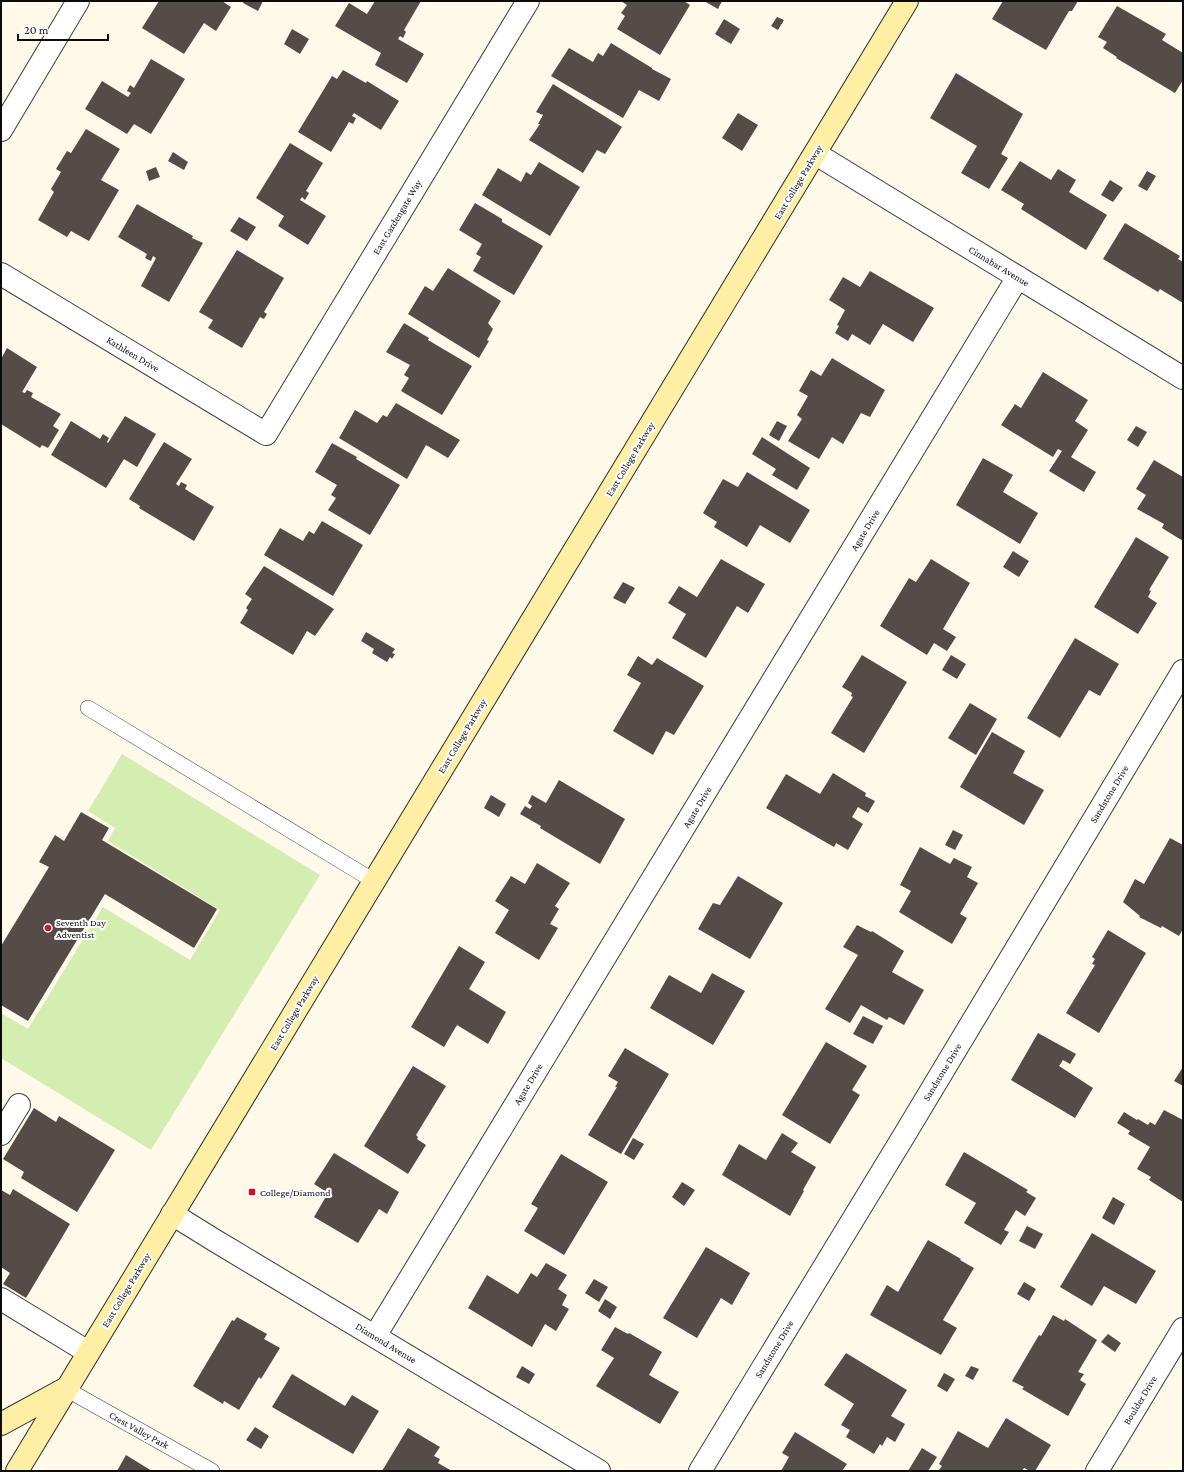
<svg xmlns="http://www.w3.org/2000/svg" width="1184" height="1472" viewBox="0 0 1184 1472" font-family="'Crimson Pro',serif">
	<rect width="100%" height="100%" fill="#fff9ea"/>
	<path fill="#d4edb0" d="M122,754L320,875L151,1150L1,1058V1013L28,1029L103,907L190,960L220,910L108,841L115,828L88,811Z"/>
	<path fill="#554b47" d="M159,1H222L231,7L216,31L204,23L184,54L142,28Z
		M244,1H263L258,11L243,3Z
		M375,1H421L404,30L406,32L403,38L400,36L398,39L424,54L407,83L375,65L381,53L335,26L349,3L367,14Z
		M621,1H684L690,5L660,55L617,29L625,16L621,13L627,5Z
		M704,1H722L718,9Z
		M1003,1H1078L1072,11H1069L1046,50L992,19Z
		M1117,6L1166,34L1162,40L1183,53V80L1175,93L1116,58L1117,57L1103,48L1107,42L1098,37Z
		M777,17L784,20L778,30L771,26Z
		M724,19L740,29L731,44L715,34Z
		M292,29L309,39L300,54L284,44Z
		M611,43L652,68V69L671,79L659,101L639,90L623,118L551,76L569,48L593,62L598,53L603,56Z
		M151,59L185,79L151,134L134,124L127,134L85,109L102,81L128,97L131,93L127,91L130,85L134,88Z
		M343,70L366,83L367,81L399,101L381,130L354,113L352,116L356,118L353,124L349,122L331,152L298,132L332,76L337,79Z
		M956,73L1023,114L1001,154L1008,158L989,189L961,173L977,146L930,118Z
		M553,84L622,127L605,154L597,150L583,173L529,140L540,124H538L543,115L536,112Z
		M738,113L758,125L742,151L722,138Z
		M86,129L120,149L101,180L119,190L89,241L71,231L67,237L38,220L54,192L51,189L61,172L56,169L67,151L71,153Z
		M290,143L323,163L306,191L309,193L305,200L302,197L300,200L326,216L308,245L278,226L284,216L256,198Z
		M173,152L188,162L184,170L168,161Z
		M1020,161L1051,180L1058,169L1076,180L1069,192L1107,215L1086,250L1021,209L1024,204L1001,190Z
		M539,162L580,187L550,236L482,195L498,168L521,182L526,172L531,175Z
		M156,167L160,177L149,181L146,171Z
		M1147,171L1156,176L1147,191L1138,186Z
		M1110,180L1123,188L1113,202L1101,195Z
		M475,203L502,219V222L543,246L514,295L473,271L481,257L476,254L482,244L459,230Z
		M137,204L193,236L192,238L203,243L169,302L141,286L156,258L153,256L151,261L145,258L147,254L118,237Z
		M239,217L256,227L247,241L230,231Z
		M1125,223L1180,256L1178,259L1183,262V303L1160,289L1158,292L1103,259Z
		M237,250L284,278L264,312L267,314L264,319L260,317L242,348L208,328L213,320L199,312Z
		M448,268L501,301L488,323L493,329L487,340L489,341L479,358L408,314L425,286L433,291Z
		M870,271L934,308L913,342L883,324L870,345L852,334L848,341L835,333L839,326L837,325L845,310L829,300L843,277L860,287Z
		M404,323L429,338L428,340L472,366L442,415L401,391L409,378L404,375L410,365L386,352Z
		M7,348L37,367L22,392L25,393L27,390L33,393L31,397L61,414L53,426L59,430L48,448L42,445L40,448L1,424V359Z
		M832,358L885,390L870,417L861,413L843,444L832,437L819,459L788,441L802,419L797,415L808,396L799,391L811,370L821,376Z
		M1043,372L1088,400L1075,421L1088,430L1071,457L1096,472L1084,492L1049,471L1062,451L1058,449L1053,457L1001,425L1015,404L1021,408Z
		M396,403L460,440L448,458L426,445L407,479L339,438L355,410L377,423L383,415L387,417Z
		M125,416L156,434L137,467L124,459L106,488L51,455L71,421L100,439L103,434L109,438L107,442L108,443Z
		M777,421L787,426L779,441L769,435Z
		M1136,426L1147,432L1138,447L1127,440Z
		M762,437L810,468L797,490L772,475L776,469L752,454Z
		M164,442L192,459L176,484L179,486L181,482L187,485L185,489L214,507L194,541L139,508L140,506L129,499Z
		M332,443L357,457L356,459L400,485L370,535L328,510L336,498L331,495L337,485L315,472Z
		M983,458L1013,475L1003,492L1038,513L1020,544L956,505Z
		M1154,460L1183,477V541L1162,528L1164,524L1137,509L1146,495L1136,489Z
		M747,472L810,510L790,543L760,525L747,547L714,527L717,522L703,513L723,479L738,487Z
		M322,521L363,545L333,596L264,555L280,528L303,541L309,531L314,534Z
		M1136,537L1169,557L1149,590L1151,591L1148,597L1157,603L1138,634L1094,607Z
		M1013,551L1029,561L1019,577L1003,567Z
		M721,559L765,584L748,613L737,606L706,658L672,638L686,614L668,603L679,586L697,597Z
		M931,559L970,583L943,629L956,637L947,651L934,643L927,655L880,626L909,578L916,582Z
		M264,566L334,609L315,636L307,631L293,655L240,623L248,610L246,608L252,599L245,594Z
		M623,582L635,588L625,604L613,598Z
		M366,632L395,649L392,653L395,654L392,659L390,657L387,662L372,653L374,649L361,641Z
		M1075,638L1119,664L1100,696L1089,690L1060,738L1027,718Z
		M862,655L907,682L864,753L831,733L853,697L851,696L852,693L842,687Z
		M951,655L966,664L957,679L942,670Z
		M638,656L652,665L657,658L704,686L674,735L666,731L653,755L613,731L641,683L627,675Z
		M970,703L997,719L976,755L948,738Z
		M992,732L1025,751L1013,773L1044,790L1024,825L960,787Z
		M833,773L866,793L865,796L875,801L868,813L858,807L852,817L863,824L848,850L836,843L834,847L766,808L786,774L820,794Z
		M559,780L625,819L600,864L540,828L541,826L520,814L525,806L530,809L532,806L528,803L532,795L546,803Z
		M491,795L506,804L499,817L484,808Z
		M81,812L109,828L102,840L217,909L194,948L105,894L28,1021L1,1005V946L49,867L39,862L55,835L64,841Z
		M953,830L963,835L955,850L945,845Z
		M1170,838L1183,845V929L1179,936L1162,926L1161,928L1139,917L1140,916L1123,902L1135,879L1144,884Z
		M920,847L950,864L954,858L972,867L967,877L978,883L960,914L967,918L952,944L899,912L911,891L900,885Z
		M537,863L570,883L555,906L559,909L550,924L558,928L539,960L495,933L509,910L495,901L511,876L525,884Z
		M738,876L783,903L750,959L698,929L713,903L720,905Z
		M857,925L871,932L872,931L904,951L892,972L924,990L904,1025L889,1017L887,1020L861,1005L850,1023L825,1009L858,955L843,947Z
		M1108,930L1146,953L1099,1033L1066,1013L1095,965L1092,964L1095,959L1092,957Z
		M459,946L485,962L469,989L506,1012L488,1044L457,1025L444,1047L411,1027Z
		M712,973L745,991L713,1045L650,1008L669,975L701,993Z
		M863,1016L883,1026L873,1044L853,1034Z
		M1038,1033L1076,1054L1070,1064L1063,1060L1059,1066L1093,1088L1075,1118L1011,1080Z
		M826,1042L867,1066L852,1090L860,1095L830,1144L782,1115Z
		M625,1048L669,1074L621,1154L588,1135L617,1087H615L618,1082L608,1076Z
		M413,1066L446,1086L416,1135L418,1137L417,1139L426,1145L408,1174L364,1146Z
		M1183,1067V1086L1174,1081Z
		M34,1108L56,1122L59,1116L115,1150L77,1212L21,1178L24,1172L3,1159Z
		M1164,1110L1183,1120V1202L1149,1180L1151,1177L1137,1169L1150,1147L1128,1134L1130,1131L1117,1123L1124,1112L1137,1120L1138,1119L1148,1125L1150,1122L1155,1125Z
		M782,1133L798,1143L791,1152L816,1167L803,1190L804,1191L790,1216L722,1175L739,1144L766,1160Z
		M633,1138L644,1144L634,1160L624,1154Z
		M964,1152L1028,1190L1026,1192L1036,1198L1025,1216L1016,1210L1004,1230L1009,1232L1001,1245L964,1223L976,1203L945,1185Z
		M334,1153L399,1192L387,1214L379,1209L358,1243L314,1217L328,1193L314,1184Z
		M561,1154L608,1182L564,1255L524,1231L538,1208L531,1204Z
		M682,1182L695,1190L684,1206L672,1197Z
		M13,1189L70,1224L26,1298L3,1284L10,1273L1,1267V1190L10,1195Z
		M1113,1197L1125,1204L1114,1225L1102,1218Z
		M1027,1226L1043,1234L1035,1249L1019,1241Z
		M1092,1233L1156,1271L1136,1304L1104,1286L1092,1306L1060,1287Z
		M928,1240L961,1259L960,1260L974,1268L943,1320L957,1328L941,1355L870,1315L887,1285L898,1292Z
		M706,1247L750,1273L732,1305L721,1298L697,1338L663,1318Z
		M546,1263L567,1275L558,1289L567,1295L562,1305L569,1309L556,1331L545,1324L532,1347L468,1308L487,1275L518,1294L531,1273L537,1277Z
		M594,1279L608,1287L599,1302L585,1293Z
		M1024,1282L1036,1289L1029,1301L1017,1294Z
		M605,1299L617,1307L610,1319L598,1311Z
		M1053,1315L1064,1321L1065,1319L1097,1340L1078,1372L1084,1374L1080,1380L1086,1384L1068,1416L1022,1389L1024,1387L1012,1381L1039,1335L1041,1336Z
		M237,1317L267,1334L264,1339L280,1348L261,1379L259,1377L239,1410L224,1401L223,1404L193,1386L232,1320L234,1321Z
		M615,1327L628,1334L629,1333L662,1352L649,1375L679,1392L660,1424L596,1386L614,1358L601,1350Z
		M1108,1334L1121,1343L1115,1352L1101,1342Z
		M846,1353L907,1390L891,1416L905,1424L895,1442L887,1437L882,1446L880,1444L874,1454L846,1437L850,1430L841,1425L854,1404L824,1385Z
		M522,1366L535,1374L529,1384L516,1377Z
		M971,1366L979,1369L973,1380L965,1376Z
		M944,1373L955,1379L947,1392L937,1386Z
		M292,1374L345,1406L352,1395L379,1411L353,1454L272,1407Z
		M1006,1418L1051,1445L1035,1471H1030L1024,1468L1022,1471H938L942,1466L939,1464L958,1431L988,1448Z
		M255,1427L269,1436L261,1449L246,1440Z
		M408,1428L440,1447L434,1456L440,1459L438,1463L452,1471H382Z
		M795,1432L847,1464L842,1471H781L789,1457L782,1453Z
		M922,1448L937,1457L928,1471H908Z
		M126,1455L152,1471H117Z"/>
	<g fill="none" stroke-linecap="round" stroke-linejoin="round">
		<defs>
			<path id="lane" d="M88,708L374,881
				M66,1389L212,1471"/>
			<path id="street" d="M1,130L78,1
				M816,154L1183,378
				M1,274L266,434L528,1
				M1,1134L19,1105
				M172,1214L214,1240L599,1471
				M1,1299L88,1352
				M375,1336L1018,277
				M700,1471L905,1134L1183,671
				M1097,1471L1183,1329"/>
			<path id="secondary" d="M1,1424L65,1389
				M17,1471L907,1"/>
		</defs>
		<use href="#lane" stroke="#3e3e3e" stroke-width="16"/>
		<use href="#street" stroke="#3e3e3e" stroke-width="24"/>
		<use href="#secondary" stroke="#2d2d2d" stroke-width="24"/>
		<use href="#lane" stroke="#fff" stroke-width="15"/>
		<use href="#street" stroke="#fff" stroke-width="22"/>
		<use href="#secondary" stroke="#ffefa5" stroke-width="22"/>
	</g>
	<g fill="#c9162c" stroke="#fff" stroke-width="1.5">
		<circle cx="48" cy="928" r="4"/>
		<rect x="248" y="1188" width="8" height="8" rx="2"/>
	</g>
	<g text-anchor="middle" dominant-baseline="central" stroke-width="4" stroke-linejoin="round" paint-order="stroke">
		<g font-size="10" fill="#0b0b0b" stroke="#fff">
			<text transform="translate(798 182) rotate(-59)">East College Parkway</text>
			<text transform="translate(397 217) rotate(-59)">East Gardengate Way</text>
			<text transform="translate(999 266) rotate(31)">Cinnabar Avenue</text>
			<text transform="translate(133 354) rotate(31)">Kathleen Drive</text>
			<text transform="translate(630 459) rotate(-59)">East College Parkway</text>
			<text transform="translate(865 530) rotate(-59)">Agate Drive</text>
			<text transform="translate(462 736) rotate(-59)">East College Parkway</text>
			<text transform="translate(1109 794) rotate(-59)">Sandstone Drive</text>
			<text transform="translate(697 807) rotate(-59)">Agate Drive</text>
			<text transform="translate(294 1013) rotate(-59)">East College Parkway</text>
			<text transform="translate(942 1072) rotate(-59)">Sandstone Drive</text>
			<text transform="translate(528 1084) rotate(-59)">Agate Drive</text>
			<text transform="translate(126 1290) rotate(-59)">East College Parkway</text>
			<text transform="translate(386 1343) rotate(31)">Diamond Avenue</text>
			<text transform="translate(774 1349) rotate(-59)">Sandstone Drive</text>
			<text transform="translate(1140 1400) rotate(-59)">Boulder Drive</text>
			<text transform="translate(139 1430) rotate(29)">Crest Valley Park</text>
		</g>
		<g font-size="10" fill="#0b0b0b" stroke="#fff" text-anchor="start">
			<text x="56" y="922">Seventh Day<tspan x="56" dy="12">Adventist</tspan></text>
			<text x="260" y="1192">College/Diamond</text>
		</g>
	</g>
	<rect width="1184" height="1472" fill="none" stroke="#0b0b0b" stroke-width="4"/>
	<path d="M18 34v6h90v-6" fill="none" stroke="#0b0b0b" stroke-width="2"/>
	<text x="24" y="34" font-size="12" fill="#0b0b0b" stroke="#ffffff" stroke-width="3" paint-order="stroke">20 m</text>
</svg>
